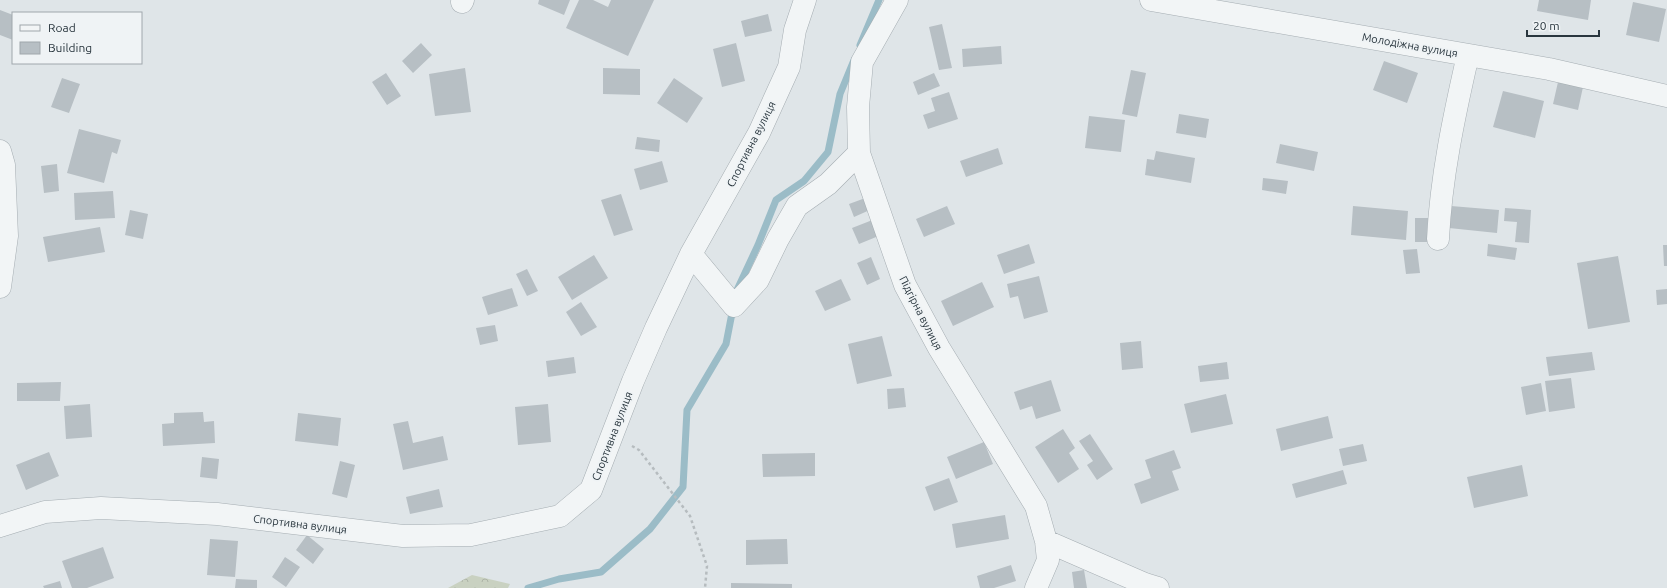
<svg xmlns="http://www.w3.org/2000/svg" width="1667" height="588" viewBox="0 0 1667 588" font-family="Ubuntu,sans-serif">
	<defs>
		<pattern id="forest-crowns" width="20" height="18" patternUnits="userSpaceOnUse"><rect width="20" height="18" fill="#c9d1c1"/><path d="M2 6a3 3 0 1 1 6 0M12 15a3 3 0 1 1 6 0" fill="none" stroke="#adb4a7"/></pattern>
	</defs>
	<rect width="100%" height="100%" fill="#dfe5e8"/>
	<path fill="url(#forest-crowns)" d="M472,575L510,584L508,588H448Z"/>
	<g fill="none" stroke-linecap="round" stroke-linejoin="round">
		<path stroke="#9bbcc7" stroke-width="7" d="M860,45L879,0
			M737,290L758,245L776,200L804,181L828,152L840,94L854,60
			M528,588L559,579L601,572L650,529L683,487L687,410L726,344L733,308"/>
	</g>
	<path fill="#b7bfc4" d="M539,0H570L564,15L538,4Z
		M579,0H593L608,7L611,0H654L628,56L566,28Z
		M1539,0H1591L1588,20L1537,11Z
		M1633,2L1666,9L1659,42L1626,35Z
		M0,10L13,15V40L0,35Z
		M768,14L772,31L745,37L741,21Z
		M942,24L952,68L939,70L929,27Z
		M421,43L432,55L413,73L402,61Z
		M736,43L745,81L722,87L713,49Z
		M1001,46L1002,64L963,67L962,49Z
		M1384,61L1418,73L1407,103L1373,90Z
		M465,68L471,112L435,116L429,74Z
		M603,68L640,69V95L603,94Z
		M1131,70L1146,73L1137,117L1122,114Z
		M386,73L401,96L387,105L372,82Z
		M934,73L940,86L918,95L913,82Z
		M62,78L80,84L69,113L51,107Z
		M674,78L703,98L687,123L657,103Z
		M1558,82L1583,87L1578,110L1553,104Z
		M1503,91L1544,101L1535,138L1493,127Z
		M949,92L958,119L928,129L923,115L935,111L931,98Z
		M1179,114L1209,119L1206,138L1176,133Z
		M1089,116L1125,120L1121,152L1085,148Z
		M79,129L121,140L117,154L112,152L104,183L67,173Z
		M637,137L660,140L659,152L635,149Z
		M1280,144L1318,152L1314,171L1276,163Z
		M998,148L1003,164L966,177L960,161Z
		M1156,151L1195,158L1191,183L1145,175L1147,159L1154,160Z
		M662,161L668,182L640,190L634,169Z
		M57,164L59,191L44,193L41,166Z
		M1263,178L1288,181L1286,194L1262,190Z
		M113,191L115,218L75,220L74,193Z
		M621,194L633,230L614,236L601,200Z
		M868,197L872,209L854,217L849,204Z
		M947,206L955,224L924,237L916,219Z
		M1353,206L1408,211L1406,240L1351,235Z
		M1451,206L1499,210L1497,233L1449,228Z
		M1505,208L1531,210L1529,243L1515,242L1517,222L1504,221Z
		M130,210L148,214L143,239L125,235Z
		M1415,218H1428L1427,242H1415Z
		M875,219L881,235L859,244L852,228Z
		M100,227L105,252L48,262L43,237Z
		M1029,244L1035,263L1004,274L997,255Z
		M1488,244L1517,248L1515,260L1487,256Z
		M1663,245H1667V266H1664Z
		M1417,249L1420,273L1406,274L1403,250Z
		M594,255L608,278L572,300L558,277Z
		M1618,256L1630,322L1588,329L1577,263Z
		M871,257L880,279L867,285L857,263Z
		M527,269L538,291L527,296L516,274Z
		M1039,276L1048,312L1024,319L1018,296L1010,298L1007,284Z
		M841,279L851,300L825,311L815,291Z
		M982,282L994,307L953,326L941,301Z
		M512,288L518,306L488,315L482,297Z
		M1667,289V304L1657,305L1656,290Z
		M581,302L597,327L581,336L566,312Z
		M495,325L498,341L480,345L476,328Z
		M882,336L892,376L857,384L848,344Z
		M1141,341L1143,368L1122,370L1120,343Z
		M1592,352L1595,370L1549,376L1546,357Z
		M574,357L576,373L548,377L546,361Z
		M1227,362L1229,379L1200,382L1198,366Z
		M1571,378L1575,408L1549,412L1545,381Z
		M1051,380L1061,411L1036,419L1032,406L1020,410L1014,392Z
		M61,382L60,401H17V383Z
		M1541,383L1546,411L1526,415L1521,387Z
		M904,388L906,407L888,409L887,389Z
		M1226,394L1233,424L1191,433L1184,404Z
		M90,404L92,437L66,439L64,406Z
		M548,404L551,442L518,445L515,407Z
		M203,412L204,422L214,421L215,443L163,446L162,424L174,423V413Z
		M298,413L341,418L338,446L295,441Z
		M1328,416L1333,438L1281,451L1276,429Z
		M408,421L413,443L443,436L448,460L403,470L393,424Z
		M1063,429L1075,448L1069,453L1079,469L1058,483L1035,447Z
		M1090,434L1113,469L1097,480L1087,465L1093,461L1079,441Z
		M984,442L993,464L956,479L947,457Z
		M1363,444L1367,461L1343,466L1339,449Z
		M1174,450L1181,468L1172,471L1179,490L1141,504L1134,484L1151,478L1145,460Z
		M49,452L59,476L26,490L16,465Z
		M815,453V476L763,477L762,454Z
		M202,457L219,459L217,479L200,477Z
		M340,461L355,465L347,498L332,494Z
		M1522,465L1528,496L1474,508L1467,477Z
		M1343,470L1347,484L1296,498L1292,484Z
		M949,478L958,502L934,511L925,487Z
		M439,489L443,507L410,514L406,497Z
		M1005,515L1009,539L956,548L952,524Z
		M307,535L324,549L313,564L296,550Z
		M210,539L238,541L235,577L207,575Z
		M787,539L788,564L746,565V540Z
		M103,547L114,578L87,588H72L62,561Z
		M285,557L300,567L286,587L272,577Z
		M1011,565L1016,581L994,588H980L977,576Z
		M1084,570L1087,588H1074L1072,572Z
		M236,579L257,580V588H235Z
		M60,581L62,588H44L43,586Z
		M731,583L792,584V588H731Z"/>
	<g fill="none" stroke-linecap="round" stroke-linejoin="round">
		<defs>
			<path id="minor" d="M897,0L862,62L858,107L859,153L905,285L939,348L1036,506L1046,541L1048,560L1036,588
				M1151,0L1549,69L1667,96
				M462,2L463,0
				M0,151L4,165L7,236L0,287
				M1438,239C1441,177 1454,116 1468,55
				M691,254L734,306L758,280L778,239L797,206L828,184L859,153
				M0,526L45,512L101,508L217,514L403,536L471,535L560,516L591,490L633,381L656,328L691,254L759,133L789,67L795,30L805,0
				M1046,541L1145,584L1158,588"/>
		</defs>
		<use href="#minor" stroke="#a5adb2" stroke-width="23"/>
		<path stroke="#b6bcbf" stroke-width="2.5" stroke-dasharray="3 3" stroke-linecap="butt" d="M632,446L639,450L690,516L707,566L705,588"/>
		<use href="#minor" stroke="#f2f5f6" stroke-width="22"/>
	</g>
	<g text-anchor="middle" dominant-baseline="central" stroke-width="3.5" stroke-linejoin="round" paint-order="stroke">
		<g font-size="11" fill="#29363e" stroke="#eff3f5">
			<text transform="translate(1410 45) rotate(10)">Молодіжна вулиця</text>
			<text transform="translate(751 144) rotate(-63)">Спортивна вулиця</text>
			<text transform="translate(921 313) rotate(63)">Підгірна вулиця</text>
			<text transform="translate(612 436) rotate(-69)">Спортивна вулиця</text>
			<text transform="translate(300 524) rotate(7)">Спортивна вулиця</text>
		</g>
	</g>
	<rect x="12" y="12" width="130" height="52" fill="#eff3f5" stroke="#a0a7ac"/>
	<rect x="20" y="25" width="20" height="6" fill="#f2f5f6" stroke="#a0a7ac"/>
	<text x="48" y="32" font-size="12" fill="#29363e">Road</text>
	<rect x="20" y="42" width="20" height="12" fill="#b7bfc4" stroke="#a0a7ac"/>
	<text x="48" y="52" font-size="12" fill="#29363e">Building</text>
	<path d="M1527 30v6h72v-6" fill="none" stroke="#29363e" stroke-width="2"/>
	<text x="1533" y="30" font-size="12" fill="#29363e" stroke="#eff3f5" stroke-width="3" paint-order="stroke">20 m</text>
</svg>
